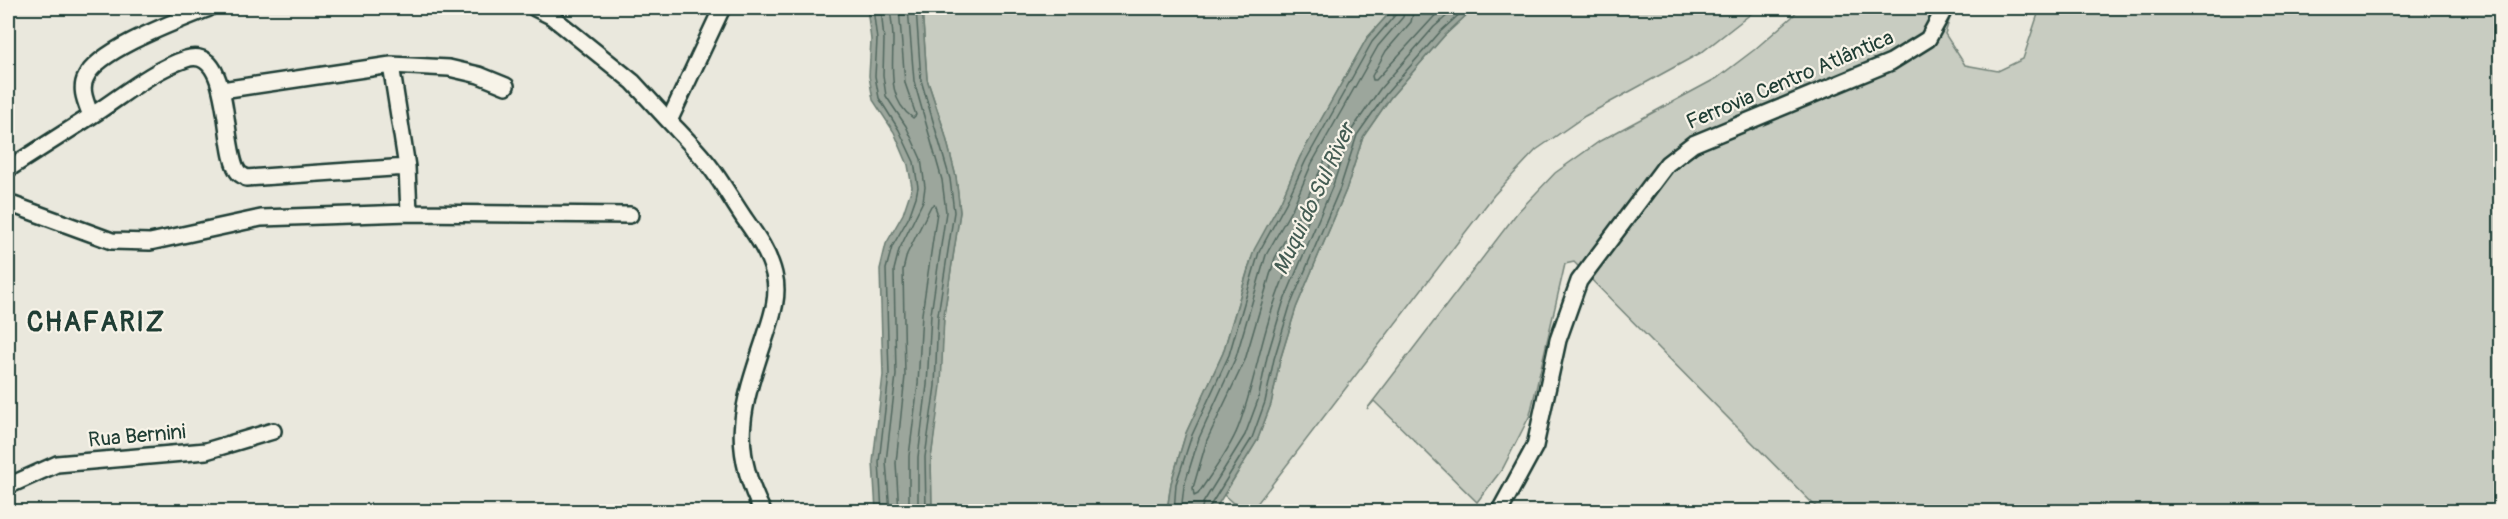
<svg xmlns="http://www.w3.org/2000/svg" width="2508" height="519" viewBox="0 0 2508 519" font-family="Pangolin,sans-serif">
	<rect width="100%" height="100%" fill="#eae8dd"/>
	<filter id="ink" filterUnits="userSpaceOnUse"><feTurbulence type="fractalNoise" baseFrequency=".0167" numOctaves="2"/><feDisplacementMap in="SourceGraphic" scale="12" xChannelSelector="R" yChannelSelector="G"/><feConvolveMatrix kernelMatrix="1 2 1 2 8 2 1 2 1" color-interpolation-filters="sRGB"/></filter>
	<g filter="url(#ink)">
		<path fill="#c8ccc1" stroke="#74847a" stroke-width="1.5" d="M922,8H1394L1367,38L1300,157L1281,201L1251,259L1223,353L1186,433L1171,483L1167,511H932L931,458L940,386L944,315L960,212L956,177L944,130L927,79Z
			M1474,8H1750L1748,9L1752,13L1702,52L1585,116L1536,150L1494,195L1253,509L1233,503L1224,495L1257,441L1271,404L1280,360L1296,308L1346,190L1363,137L1390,98L1444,36Z
			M1799,8H1953L1945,34L1965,65L1998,71L2023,59L2040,8H2500V511H1820L1574,262L1565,264L1530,415L1503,468L1477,502L1374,401L1367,409L1517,213L1555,173L1600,141L1717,78L1754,50L1792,17Z"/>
		<path fill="#9ca69c" stroke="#6a7c72" stroke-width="1.5" d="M867,8H922L927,79L944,130L956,177L960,212L944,315L941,386L931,458L932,511H876L873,462L883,375L880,269L886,244L903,214L912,187L908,165L894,132L873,100L869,76L871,40Z
			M1394,8H1474L1444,36L1390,98L1363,137L1346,190L1296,308L1280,360L1271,404L1257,441L1214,511H1167L1171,483L1186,433L1223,353L1254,250L1281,201L1300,157L1367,38Z"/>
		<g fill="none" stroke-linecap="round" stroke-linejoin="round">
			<path stroke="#51675e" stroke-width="1.5" d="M873,8L877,40L875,76L879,98L899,130L914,162L918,187L916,197L909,217L892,247L886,269L889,375L879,462L882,512
				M881,8L884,40L883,75L886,96L906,126L921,159L925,187L923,201L899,250L894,270L896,375L886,462L890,512
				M890,8C891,18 893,29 893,40C893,68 887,100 913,118L916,115L905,83L899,8
				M908,8L914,81L942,180L946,212L931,314L927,385L918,457V512
				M916,8L921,80L950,179L954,212L938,315L935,386L925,457L926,512
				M1414,8L1411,22L1386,51L1372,76L1373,80H1376L1442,8
				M1326,158H1329L1331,161C1317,209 1291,253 1275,301C1260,342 1254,387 1238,428C1229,451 1211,474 1198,494L1194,496L1193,488L1207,440L1245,360L1275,258L1301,211Z
				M899,512L896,463L905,376L903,270L907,254L931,206L934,204L937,212L922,314L918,384L909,456V512
				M1174,512L1176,484L1192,435L1229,355L1259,252L1286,203L1306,160L1372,42L1396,14L1398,8
				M1181,512L1184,486L1199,438L1236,357L1266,255L1293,207L1312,163L1378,46L1403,17L1405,8
				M1201,512L1203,503L1245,435L1258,400L1267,357L1283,303L1333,185L1351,131L1380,89L1434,27L1456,8
				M1209,512L1210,506L1252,438L1265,402L1274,359L1290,306L1340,188L1357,135L1386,94L1440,32L1466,8"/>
			<defs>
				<path id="street" d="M535,8L551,16L633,82L669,121L722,8
					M222,90L391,65L449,68L479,75L506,86
					M91,116C121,97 152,70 186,59C234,44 221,154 239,173C241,175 244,176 246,178L407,167
					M669,121C683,136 699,152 711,168C723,184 733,202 744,218C756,235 769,253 774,274C780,297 771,319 764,341C742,407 729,446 763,512
					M8,169L91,116C87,104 79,90 86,77C99,49 180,20 209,8
					M8,203L112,241L150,242L261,218L409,213L407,167L391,65
					M409,213L630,215
					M8,486L57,464L206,451L273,431
					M1499,512L1535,446L1558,340L1579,281L1667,164L1693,144L1891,62L1928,39L1945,8"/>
			</defs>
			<use href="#street" stroke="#1f3d34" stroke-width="20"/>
			<use href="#street" stroke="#f7f3e8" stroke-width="15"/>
		</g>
	</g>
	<g text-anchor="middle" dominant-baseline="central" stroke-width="4.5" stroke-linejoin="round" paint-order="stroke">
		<g font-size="21" fill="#1f3d34" stroke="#f7f3e8">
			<text transform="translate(1790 80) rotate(-23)">Ferrovia Centro Atlântica</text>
			<text transform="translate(137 436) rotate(-5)">Rua Bernini</text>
		</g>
		<g font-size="22" font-style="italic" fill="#445c53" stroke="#f7f3e8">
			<text transform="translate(1314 199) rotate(-65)">Muqui do Sul River</text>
		</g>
		<g font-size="27" font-weight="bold" letter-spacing="1.5" fill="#1f3d34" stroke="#f7f3e8">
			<text x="96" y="322">CHAFARIZ</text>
		</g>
	</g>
	<rect width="2508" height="519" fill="none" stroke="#f7f3e8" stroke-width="30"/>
	<rect x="15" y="15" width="2478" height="489" fill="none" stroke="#1f3d34" stroke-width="2" filter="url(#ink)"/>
</svg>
